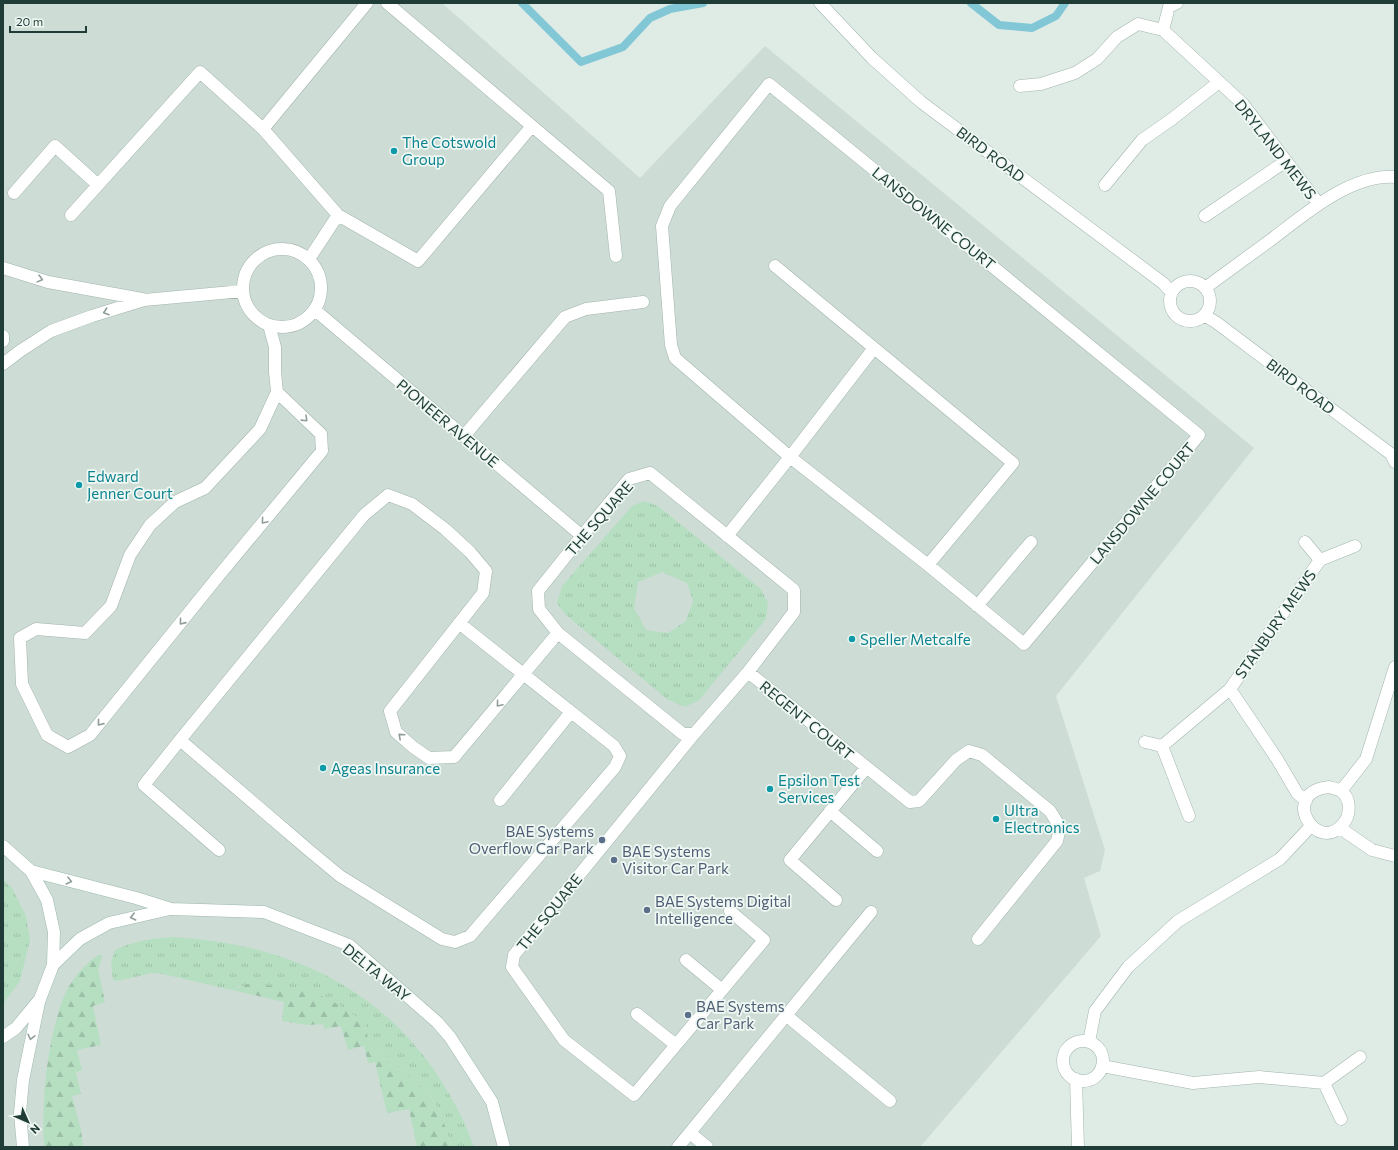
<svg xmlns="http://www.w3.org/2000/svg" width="1398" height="1150" viewBox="0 0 1398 1150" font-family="Commissioner,sans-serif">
	<defs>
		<pattern id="grass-tufts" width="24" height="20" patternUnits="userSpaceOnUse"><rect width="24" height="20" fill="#b6dfc2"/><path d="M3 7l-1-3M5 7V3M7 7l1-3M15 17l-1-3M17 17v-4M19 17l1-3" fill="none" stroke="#9cc0a7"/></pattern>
		<pattern id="forest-firs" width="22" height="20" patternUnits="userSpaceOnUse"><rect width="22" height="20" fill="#b6dfc2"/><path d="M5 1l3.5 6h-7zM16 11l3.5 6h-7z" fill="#9cc0a7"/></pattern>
	</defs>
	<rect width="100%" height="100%" fill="#dfece6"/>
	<path fill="#cddcd5" d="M3,3H442L640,178L765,46L1254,448L1056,696L1105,850L1100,871L1084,878L1101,936L920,1147H3Z"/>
	<path fill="url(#grass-tufts)" fill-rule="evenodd" d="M644,501L658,506L761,589L768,603L766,619L699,700L685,707L667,699L620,660L565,614L557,603L562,586L632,506ZM662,572L687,583L693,601L686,621L668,633L646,630L634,608L638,582Z
		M3,879L12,888L26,916L30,940L20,981L3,1004Z
		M174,937C279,944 368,979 432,1067C449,1092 464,1118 474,1147H452L440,1111L427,1092L368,1039L365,1023L239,986L232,990L163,974L152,973L117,981L113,980L111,963L115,950C134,941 153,938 174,937Z"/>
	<path fill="url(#forest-firs)" d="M100,954L102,957L98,969L105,1002L93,1006L101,1045L77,1050L82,1070L76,1072L81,1094L72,1096L81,1130L83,1147H44C42,1105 45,1065 55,1025C59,1010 63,994 72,982C79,971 89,961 100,954Z
		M247,984C275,986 307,987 332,1001C343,1007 354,1015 365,1023L368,1039L427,1092L440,1111L452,1147H417L409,1109L387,1113L375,1062L368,1063L364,1046L348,1050L341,1026L324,1029L323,1024L307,1025L282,1021L284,1002L232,990Z"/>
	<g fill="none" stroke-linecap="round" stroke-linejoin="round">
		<path stroke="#82c7d6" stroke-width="8" d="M522,3L581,62L623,47L650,18L670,9L703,3
			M971,3L999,25L1032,28L1056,16L1065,3"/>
		<defs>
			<path id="lane" d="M367,3L263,129L338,215L418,261L532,126L387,3
				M769,84L1199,435L1024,644L928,565L790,457L675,358L671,345L662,226L670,206Z
				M532,126L609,191L616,256
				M1105,185L1142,140L1172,119L1219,82
				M14,193L55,146L98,185L200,72L263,129
				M71,215L98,185
				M1205,216L1286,161
				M309,259L338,215
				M775,266L1013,463L928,565
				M269,325L275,347V372L277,392L260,429L205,488L175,502L150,525L130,555L111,606L85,633L36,629L20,638L22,684L47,735L68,747L90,735L216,579L322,451L321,434L277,392
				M464,436L565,317L586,309L643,302
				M650,473L794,590V612L748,672L694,734H683L558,633L539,609L538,591L582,536L629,479Z
				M727,536L790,457L874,348
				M977,606L1031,542
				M459,623L614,746L620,756L615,767L470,936L455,942L442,939L340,876L311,852L180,740L364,515L388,495L412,504L445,529L470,552L486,571L483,593L390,711L396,732L413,747L429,758L454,757C489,716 523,674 558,633
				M748,672L910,802L919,801L956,760L969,751L982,755L1050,811L1060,827L1057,841L978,939
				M694,734L514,955L512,967L564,1040L634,1095L764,940L730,911
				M180,740L144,785L219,850
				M500,800L571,712
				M830,811L877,851
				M836,900L790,860L866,768
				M686,960L722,990
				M637,1014L676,1045
				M690,1133L707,1147"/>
			<path id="street" d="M820,3L872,58L921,102L1163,283L1172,293
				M1163,30L1243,104L1318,203
				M1020,86L1041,84L1075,73L1097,59L1117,37L1138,24L1163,30L1169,7L1177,3
				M243 288a39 39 0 1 1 78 0a39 39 0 1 1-78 0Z
				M3,268L48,282L142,299
				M1170 301a20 20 0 1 1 40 0a20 20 0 1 1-40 0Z
				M1205,288C1227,272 1250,255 1272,239C1305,214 1351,174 1395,177
				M315,310L582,536
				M1204,315L1217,323L1391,454L1395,462
				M3,364L20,351L51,331L92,316L144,300L243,291
				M1305,542L1320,560
				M1230,689L1277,759L1297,793L1306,801
				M1145,742L1162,746L1189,816
				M1162,746L1230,689L1320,560L1355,546
				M1329,787C1332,788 1338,789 1341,791C1351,798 1351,815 1343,824C1317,856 1278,792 1329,787Z
				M1341,791L1366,759L1395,667
				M1340,828L1372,850L1395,856
				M787,1016L890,1101
				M1063 1061a20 20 0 1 1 40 0a20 20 0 1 1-40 0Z
				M1089,1042L1095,1011L1128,967L1178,921L1280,859L1311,826
				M1102,1066L1193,1083L1259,1077L1324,1083L1360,1057
				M1076,1079L1078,1147
				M1324,1083L1341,1119
				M678,1147L871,912"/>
			<path id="secondary" d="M3,336V341
				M3,846L31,871L47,900L54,932L53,965L40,999L16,1028L3,1037
				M31,871L136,898L171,909L264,912L349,945L437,1022L450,1037L492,1102L504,1147
				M53,965L80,939L109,923L170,909
				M23,1147L20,1113L23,1080L39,1002"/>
		</defs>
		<use href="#lane" stroke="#a2b4ae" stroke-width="13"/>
		<use href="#street" stroke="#a2b4ae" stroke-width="13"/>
		<use href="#secondary" stroke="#9db8af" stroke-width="13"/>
		<use href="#lane" stroke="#fff" stroke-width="12"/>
		<use href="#street" stroke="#fff" stroke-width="12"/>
		<use href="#secondary" stroke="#fff" stroke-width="12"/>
	</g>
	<defs><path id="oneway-chevron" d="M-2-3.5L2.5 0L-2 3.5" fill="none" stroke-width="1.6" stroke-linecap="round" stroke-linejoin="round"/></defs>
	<g stroke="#8f9e9a">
		<use href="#oneway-chevron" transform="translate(40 279) rotate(15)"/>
		<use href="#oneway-chevron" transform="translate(106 312) rotate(162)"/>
		<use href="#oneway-chevron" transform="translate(305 419) rotate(44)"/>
		<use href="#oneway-chevron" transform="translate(264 521) rotate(130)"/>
		<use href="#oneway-chevron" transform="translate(182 622) rotate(129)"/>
		<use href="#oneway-chevron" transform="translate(499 704) rotate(130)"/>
		<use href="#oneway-chevron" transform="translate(100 723) rotate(129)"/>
		<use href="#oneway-chevron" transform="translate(401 736) rotate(-138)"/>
		<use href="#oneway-chevron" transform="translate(69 881) rotate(14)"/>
		<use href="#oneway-chevron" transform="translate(133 917) rotate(167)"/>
		<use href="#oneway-chevron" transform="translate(31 1037) rotate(103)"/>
	</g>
	<g fill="#0f9aa8" stroke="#f0f8f4" stroke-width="1.5">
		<circle cx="394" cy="151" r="4"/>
		<circle cx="79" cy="485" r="4"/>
		<circle cx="852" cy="639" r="4"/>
		<circle cx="323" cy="768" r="4"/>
		<circle cx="770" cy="789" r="4"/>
		<circle cx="996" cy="819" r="4"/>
	</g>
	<g fill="#5c6f8a" stroke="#f0f8f4" stroke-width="1.5">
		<circle cx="602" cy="840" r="4"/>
		<circle cx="614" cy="860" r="4"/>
		<circle cx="647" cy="910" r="4"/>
		<circle cx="688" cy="1015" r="4"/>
	</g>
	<g text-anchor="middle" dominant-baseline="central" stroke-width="3.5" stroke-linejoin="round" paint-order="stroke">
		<g font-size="15" fill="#0d838f" stroke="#f0f8f4" text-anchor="start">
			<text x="402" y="142">The Cotswold<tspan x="402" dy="17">Group</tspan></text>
			<text x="87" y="476">Edward<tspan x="87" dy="17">Jenner Court</tspan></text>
			<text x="860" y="639">Speller Metcalfe</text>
			<text x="331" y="768">Ageas Insurance</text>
			<text x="778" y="780">Epsilon Test<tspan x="778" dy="17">Services</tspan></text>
			<text x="1004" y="810">Ultra<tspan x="1004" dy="17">Electronics</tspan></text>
		</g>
		<g font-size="15" fill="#1f3d36" stroke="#f0f8f4">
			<text transform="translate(1276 149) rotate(52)">DRYLAND MEWS</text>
			<text transform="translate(991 154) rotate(37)">BIRD ROAD</text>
			<text transform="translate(934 218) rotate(39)">LANSDOWNE COURT</text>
			<text transform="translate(1301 386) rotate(37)">BIRD ROAD</text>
			<text transform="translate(448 423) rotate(40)">PIONEER AVENUE</text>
			<text transform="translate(1142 503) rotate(-50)">LANSDOWNE COURT</text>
			<text transform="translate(599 518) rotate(-49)">THE SQUARE</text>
			<text transform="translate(1275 624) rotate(-55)">STANBURY MEWS</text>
			<text transform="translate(807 720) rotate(39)">REGENT COURT</text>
			<text transform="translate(549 912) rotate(-51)">THE SQUARE</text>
			<text transform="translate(377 972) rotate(39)">DELTA WAY</text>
		</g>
		<g font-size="15" fill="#4e5e75" stroke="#f0f8f4" text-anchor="start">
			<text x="594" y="831" text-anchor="end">BAE Systems<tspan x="594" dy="17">Overflow Car Park</tspan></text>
			<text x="622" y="851">BAE Systems<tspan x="622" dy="17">Visitor Car Park</tspan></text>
			<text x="655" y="901">BAE Systems Digital<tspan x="655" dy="17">Intelligence</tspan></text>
			<text x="696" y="1006">BAE Systems<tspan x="696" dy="17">Car Park</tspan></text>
		</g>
	</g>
	<rect width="1398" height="1150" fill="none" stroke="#1f3d36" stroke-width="8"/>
	<g transform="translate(28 1122) rotate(135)" stroke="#f0f8f4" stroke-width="3" paint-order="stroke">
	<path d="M0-3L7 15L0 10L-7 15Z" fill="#1f3d36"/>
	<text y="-6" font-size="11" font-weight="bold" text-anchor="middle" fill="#1f3d36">N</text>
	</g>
	<path d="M10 26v6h76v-6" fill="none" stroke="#1f3d36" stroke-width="2"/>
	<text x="16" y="26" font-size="12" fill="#1f3d36" stroke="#f0f8f4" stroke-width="3" paint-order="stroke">20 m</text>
</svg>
